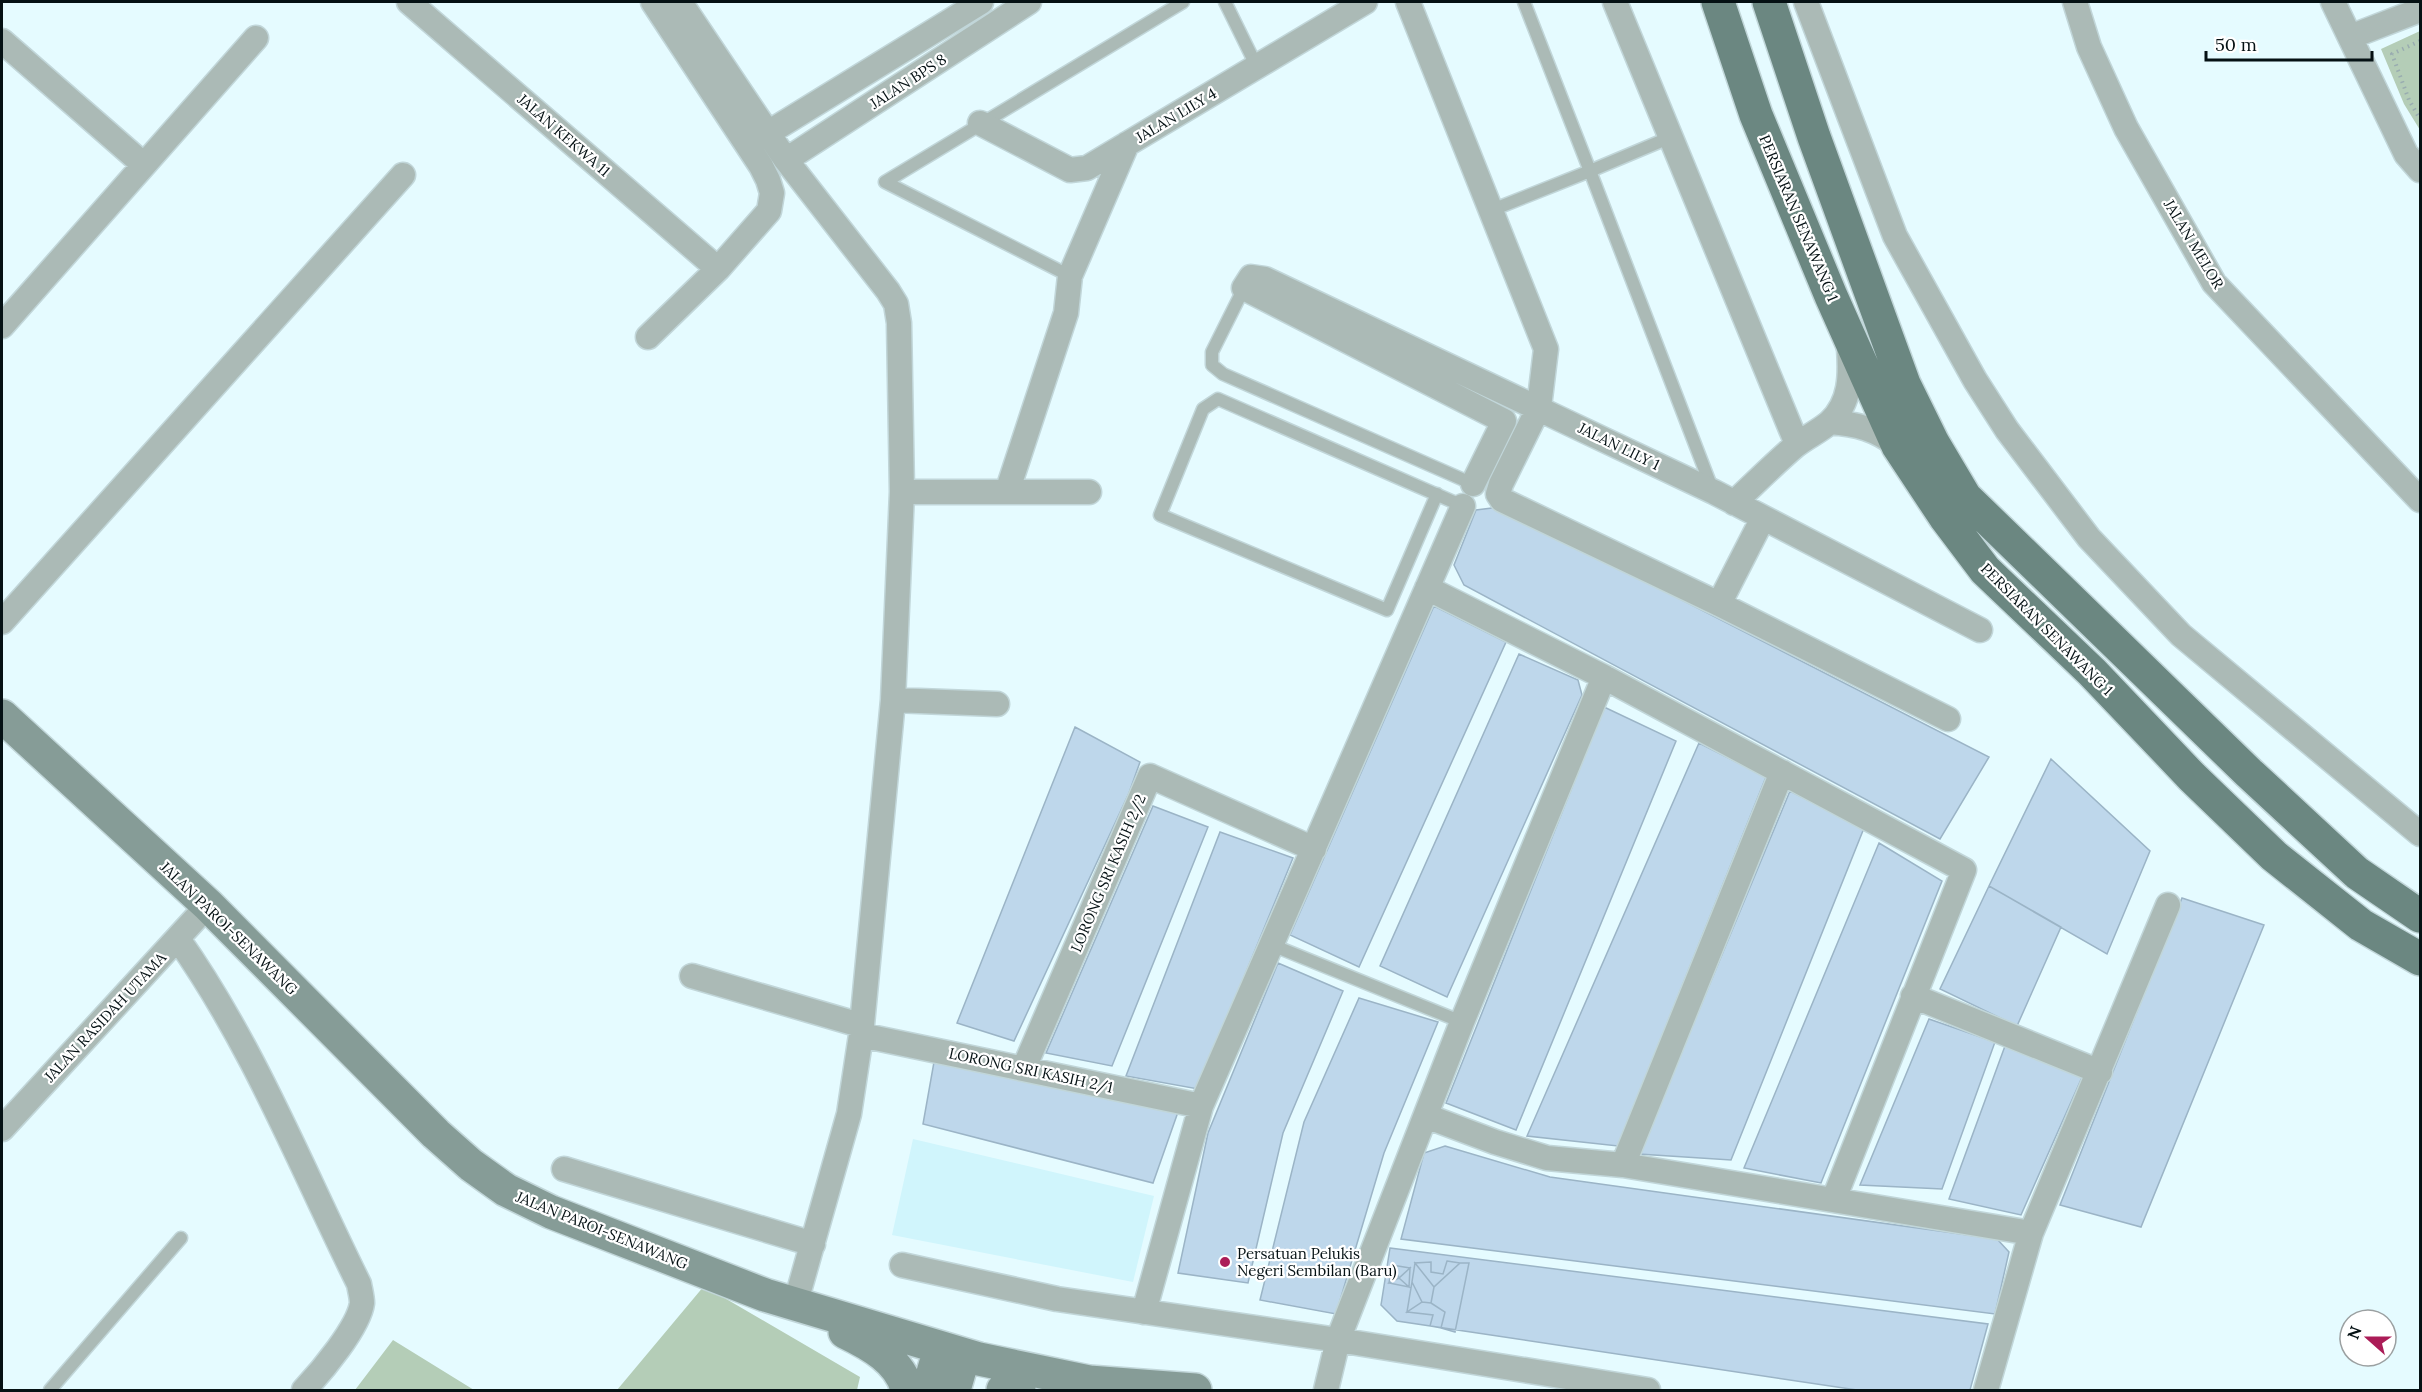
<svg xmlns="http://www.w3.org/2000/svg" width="2422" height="1392" viewBox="0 0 2422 1392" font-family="Lora,serif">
	<rect width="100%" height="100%" fill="#e5fbff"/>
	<path fill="#d0f5fc" d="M913,1139L1154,1196L1133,1282L892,1235Z"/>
	<path fill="#b4cdb7" d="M2420,31V130L2404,104L2381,49Z
		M704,1286L860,1377L857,1390H617Z
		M393,1340L474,1390H355Z"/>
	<path fill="#bed7eb" stroke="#9bb4c6" stroke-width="1.5" d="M1500,507L1989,757L1940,839L1464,585L1454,565L1476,510Z
		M1434,606L1506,642L1359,967L1290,935Z
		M1519,654L1578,680L1582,695L1447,997L1380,966Z
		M1604,707L1676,741L1516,1130L1446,1103Z
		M1075,727L1140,762L1129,793L1014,1041L957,1023Z
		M1699,743L1766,777L1618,1146L1527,1136Z
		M2051,759L2150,851L2107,954L1989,886Z
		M1790,791L1864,828L1731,1160L1639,1154Z
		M1153,806L1208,827L1112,1066L1046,1053Z
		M1220,832L1293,858L1198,1089L1126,1076Z
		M1879,843L1942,881L1821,1183L1744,1168Z
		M1989,886L2061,927L2017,1026L1940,989Z
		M2182,898L2264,925L2141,1227L2060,1205Z
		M1278,963L1343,991L1283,1133L1248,1283L1178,1273L1208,1133Z
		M1359,998L1438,1022L1384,1153L1336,1314L1260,1300L1304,1122Z
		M1929,1019L1995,1042L1942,1189L1860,1185Z
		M2005,1046L2083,1075L2021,1215L1949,1199Z
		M934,1062L1178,1112L1153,1183L923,1124Z
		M1445,1146L1550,1177L1997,1239L2009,1252L1995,1314L1401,1239L1424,1153Z
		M1390,1248L1988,1324L1970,1390H1857L1397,1321L1381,1305Z
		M1447,1261L1460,1263L1434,1287L1415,1263L1431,1262V1272L1443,1274Z
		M1415,1263L1434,1287L1431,1303L1422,1302L1412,1282Z
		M1460,1263H1469L1455,1332L1441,1328L1445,1312L1431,1303L1434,1287Z
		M1392,1265L1399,1278L1389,1283Z
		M1392,1265L1410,1268L1399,1278Z
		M1410,1268L1409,1287L1399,1278Z
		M1399,1278L1409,1287L1389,1283Z
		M1412,1282L1422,1302L1407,1312Z
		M1422,1302L1431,1303L1445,1312L1441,1328L1430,1326L1433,1315L1407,1312Z"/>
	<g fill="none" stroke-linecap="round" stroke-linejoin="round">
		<defs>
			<path id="lane" d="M1225,2L1257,67
				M1671,137L1590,171L1713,491
				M885,182L1183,2
				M885,182L1070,276
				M1492,210L1590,171L1524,2
				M1244,288L1212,352V365L1223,374L1473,484
				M1437,494L1387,610L1160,515L1203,409L1218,399L1463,506
				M1272,945L1462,1022
				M50,1390L181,1238"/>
			<path id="street" d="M409,2L718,269
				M680,2L786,160L888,291L896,304L899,323L902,492L893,700L861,1035L849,1114L795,1305
				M1408,2L1546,349L1539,407L1501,484L1498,494L1502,500L1719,604L1948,719
				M1615,2L1797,444
				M1806,2L1895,236L1975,380L2007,430L2089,538L2181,635L2420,834
				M2075,2L2089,47L2126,128L2214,283L2420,500
				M2333,2L2406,154L2420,170
				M2350,37L2420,10
				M2,41L144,165
				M980,123L1070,170L1087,168L1365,2
				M768,133L981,2
				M786,160L1029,2
				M2,326L256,38
				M648,337L718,269L769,211L772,193L768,180L761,166L653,2
				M1830,422C1857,424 1876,429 1898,446
				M1473,484L1504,421L1244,288L1251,277L1265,279L1714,492L1980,630
				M902,492H1089
				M1007,492L1066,313L1070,276L1127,144
				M1734,503C1754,484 1774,464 1795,446C1806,437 1820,431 1830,422C1851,402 1851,375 1849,348
				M1427,588L1604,677L1964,870L1834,1199
				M1719,604L1763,518
				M2,622L403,175
				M893,700L997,704
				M178,939C253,1045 301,1167 359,1284C360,1290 362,1297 362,1303C359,1327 321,1372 304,1390
				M692,976L860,1025
				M1913,996L2100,1072
				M861,1035L1201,1106
				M1024,1068L1150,776L1314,849
				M1426,1116L1495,1142L1547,1158L1623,1165L2031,1233
				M2,1129L208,905
				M1623,1165L1782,772
				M564,1169L813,1244
				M902,1265L1057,1299L1338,1340L1648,1390
				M1144,1312L1201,1106L1463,506
				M1326,1390L1338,1340L1462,1022L1604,677
				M1986,1390L2031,1233L2168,905"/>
			<path id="secondary" d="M2,716L208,905L436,1134L471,1165L506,1190L551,1212L765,1295L979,1359L1089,1382L1195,1390
				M845,1332C870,1344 901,1361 907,1390
				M928,1390L940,1349
				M954,1390L964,1355
				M1003,1390H1019"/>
			<path id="primary" d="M1718,2L1756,115L1831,296L1898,446L1945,517L1985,570L2092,672L2192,777L2274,856L2361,925L2420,959
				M1769,2L1814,137L1904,384L1933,443L1965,497L2249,773L2357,873L2420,916"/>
		</defs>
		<use href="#lane" stroke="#c1d6d9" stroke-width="15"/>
		<use href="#street" stroke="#c1d6d9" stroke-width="27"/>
		<use href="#secondary" stroke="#c1d6d9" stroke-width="36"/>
		<use href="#primary" stroke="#c1d6d9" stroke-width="36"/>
		<path stroke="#99acb0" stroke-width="4" stroke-dasharray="1.5 4.5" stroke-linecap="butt" d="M2420,41L2392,54L2409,100L2420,119"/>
		<use href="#lane" stroke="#abbab6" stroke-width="12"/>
		<use href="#street" stroke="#abbab6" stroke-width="24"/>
		<use href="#secondary" stroke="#869c97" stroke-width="33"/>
		<use href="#primary" stroke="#6b8781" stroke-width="33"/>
	</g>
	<circle fill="#ab1c57" stroke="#fff" stroke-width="2" cx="1225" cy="1262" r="6"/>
	<g text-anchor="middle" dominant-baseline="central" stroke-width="4.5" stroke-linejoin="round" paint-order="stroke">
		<g font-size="15" fill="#051114" stroke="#fff">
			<text transform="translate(908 81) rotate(-33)">JALAN BPS 8</text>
			<text transform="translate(1176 115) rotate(-31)">JALAN LILY 4</text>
			<text transform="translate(564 135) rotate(41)">JALAN KEKWA 11</text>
			<text transform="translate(1799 218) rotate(67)">PERSIARAN SENAWANG 1</text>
			<text transform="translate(2194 244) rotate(59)">JALAN MELOR</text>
			<text transform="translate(1619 446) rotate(26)">JALAN LILY 1</text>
			<text transform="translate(2047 629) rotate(45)">PERSIARAN SENAWANG 1</text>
			<text transform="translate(1108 873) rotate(-67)">LORONG SRI KASIH 2/2</text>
			<text transform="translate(229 928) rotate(44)">JALAN PAROI-SENAWANG</text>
			<text transform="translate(105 1017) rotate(-47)">JALAN RASIDAH UTAMA</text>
			<text transform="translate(1031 1070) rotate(12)">LORONG SRI KASIH 2/1</text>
			<text transform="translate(602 1230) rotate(22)">JALAN PAROI-SENAWANG</text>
		</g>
		<g font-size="15" fill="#051114" stroke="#fff" text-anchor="start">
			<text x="1237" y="1253">Persatuan Pelukis<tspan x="1237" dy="17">Negeri Sembilan (Baru)</tspan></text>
		</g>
	</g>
	<rect width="2422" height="1392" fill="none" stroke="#051114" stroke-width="6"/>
	<g transform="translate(2368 1338) rotate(291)"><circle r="28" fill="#ffffff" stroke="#9ba0a1" stroke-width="1.5"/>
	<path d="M0-4.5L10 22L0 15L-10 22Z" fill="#ab1c57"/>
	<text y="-9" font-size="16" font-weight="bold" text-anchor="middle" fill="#051114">N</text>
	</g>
	<path d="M2206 51v9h166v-9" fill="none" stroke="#051114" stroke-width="3"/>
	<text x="2215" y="51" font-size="18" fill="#051114" stroke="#ffffff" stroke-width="4.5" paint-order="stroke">50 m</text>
</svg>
